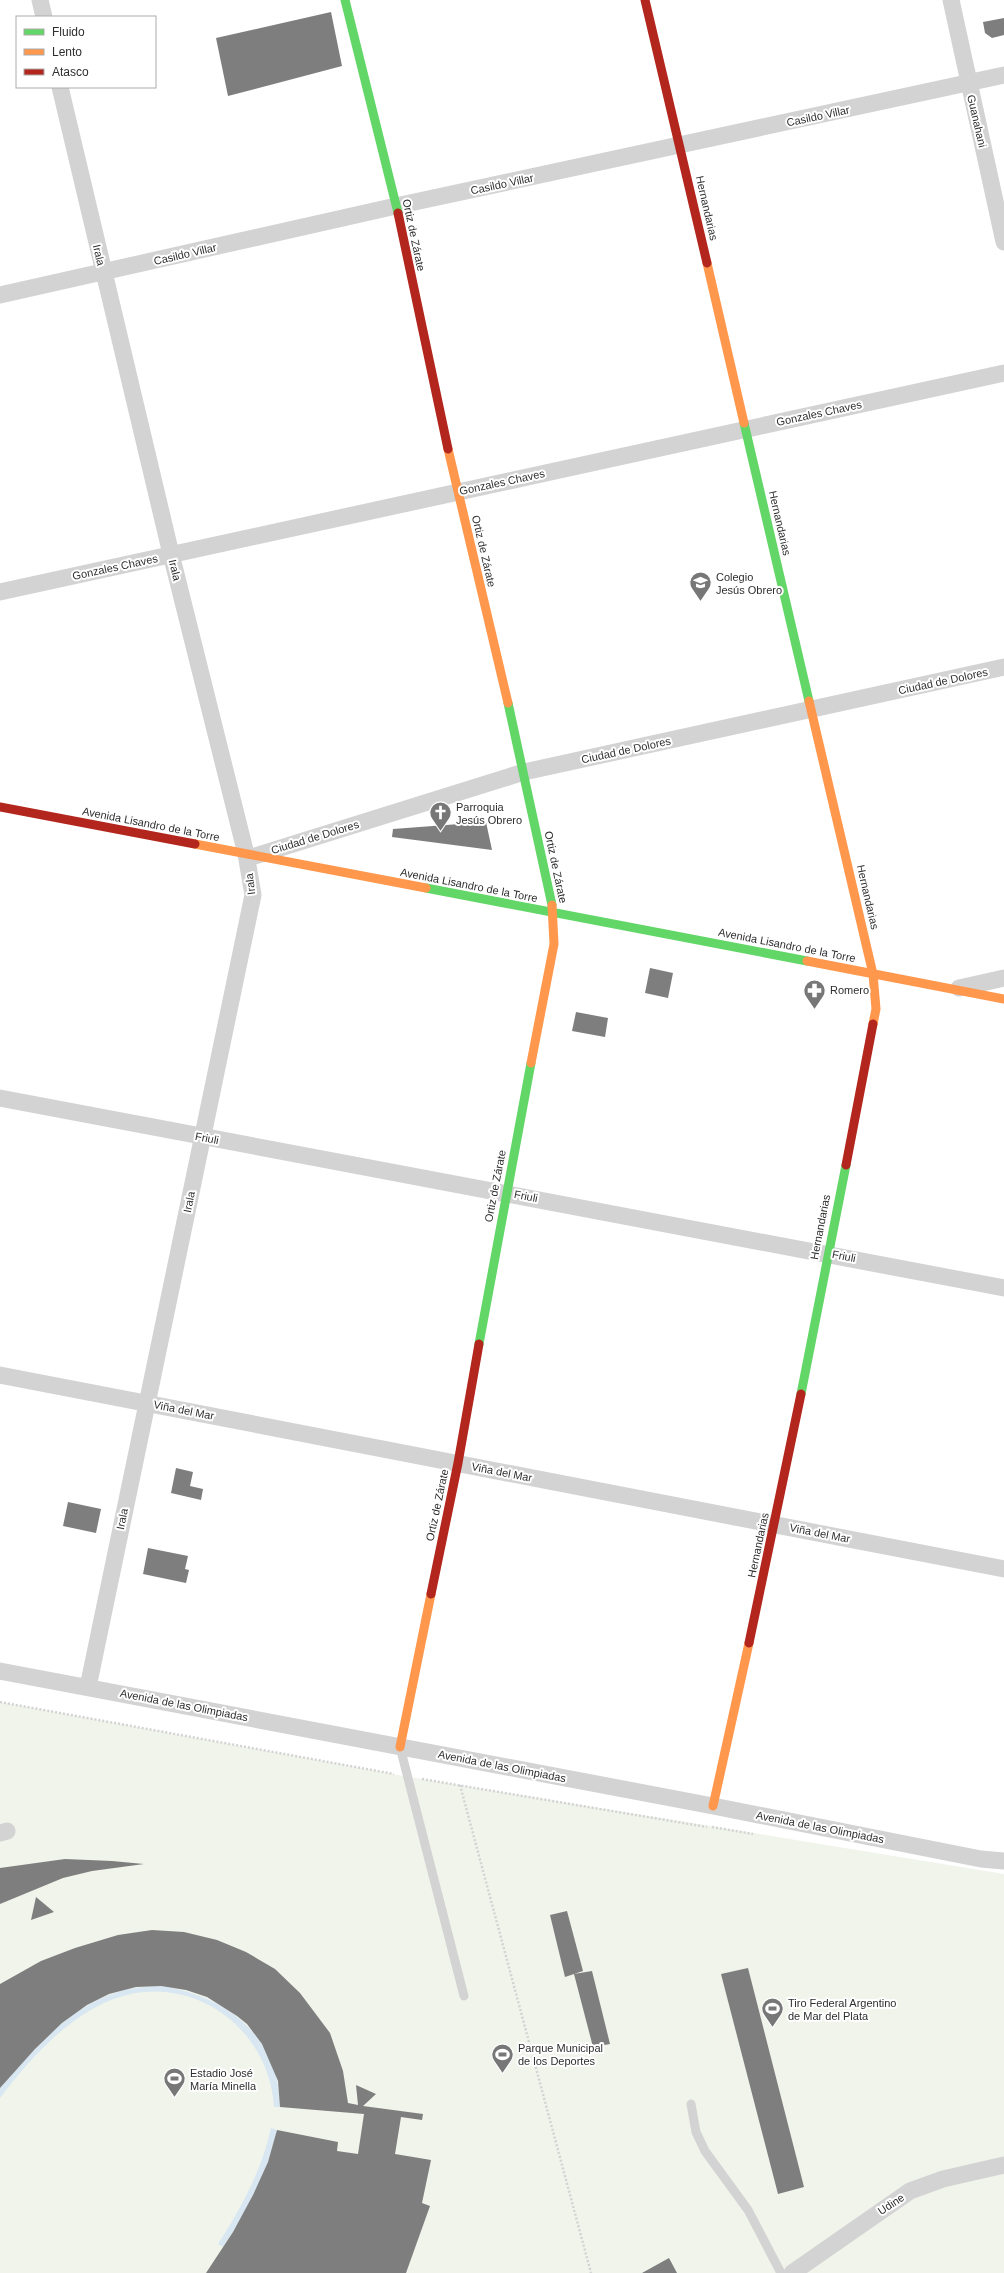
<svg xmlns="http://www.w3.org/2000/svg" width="1004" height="2273" viewBox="0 0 1004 2273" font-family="Arial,sans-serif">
	<rect width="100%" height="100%" fill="#fff"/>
	<path fill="#f0f4eb" d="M0,1702L409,1777L1004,1874V2273H0Z"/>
	<path fill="#d8e7f1" d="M161,1986C227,1996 279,2036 280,2107H274C269,2023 183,1966 104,2003C63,2022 27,2062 0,2098V2088C45,2037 87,1985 161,1986Z
		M271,2128L277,2130C268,2172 247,2211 223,2247L218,2244C241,2208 262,2170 271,2128Z"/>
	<path fill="#7e7e7e" d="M331,12L342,66L228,96L216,38Z
		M1004,18V35L992,38L985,33L983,22Z
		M486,822L492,850L392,837L393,829Z
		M650,968L673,973L668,998L645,993Z
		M576,1012L608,1018L605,1037L572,1031Z
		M176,1468L193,1472L190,1486L203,1489L201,1500L171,1493Z
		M68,1502L101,1509L96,1533L63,1526Z
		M148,1548L188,1556L185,1569L189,1570L186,1583L143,1574Z
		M65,1859L112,1861L144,1864L92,1871L63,1878L0,1904V1868Z
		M36,1897L54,1912L31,1920Z
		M567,1911L583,1971L565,1977L550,1915Z
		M152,1930L184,1932L217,1940L246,1952L275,1969L300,1993L330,2033L343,2071L348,2103L358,2105L356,2085L376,2094L363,2106L423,2114L422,2120L401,2117L395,2154L431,2160L422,2203L430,2206L406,2273H206L233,2232L253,2195L268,2162L277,2130L338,2142L337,2151L358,2154L364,2114L280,2107L278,2081L262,2044L247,2024L237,2016L207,1997L186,1990L161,1986L136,1987L109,1994L87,2005L62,2023L35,2049L0,2088V1984L41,1961L75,1948L118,1935Z
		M748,1968L804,2187L778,2194L721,1974Z
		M592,1971L610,2044L593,2047L574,1974Z
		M669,2258L677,2273H642Z"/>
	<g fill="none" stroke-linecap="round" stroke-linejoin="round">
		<path stroke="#d3d3d3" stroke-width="2.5" stroke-dasharray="2 2" stroke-linecap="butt" d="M0,1702L394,1774
			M422,1779L707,1827
			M460,1785L591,2273
			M712,1827L753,1834"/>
		<path stroke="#d3d3d3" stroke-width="9" d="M400,1747L464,1996
			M691,2104L696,2132L705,2151L748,2210L781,2273"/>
		<path stroke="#d3d3d3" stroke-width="17" d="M40,0L44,17
			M951,0L1004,242
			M60,87L171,554L246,854L253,895L88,1687
			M0,295L396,206L1004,75
			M0,592L1004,373
			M255,856L524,772L1004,667
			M959,988L1004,978
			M0,1098L1004,1288
			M0,1375L1004,1569
			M0,1671L713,1806L981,1859L1004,1861
			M0,1833L7,1831
			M792,2273L910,2191L943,2179L1004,2165"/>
		<path stroke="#63d668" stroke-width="9" d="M345,0L398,213
			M744,423L809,701
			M508,703L552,905
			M426,888L807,961
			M479,1344L531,1063
			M801,1394L846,1165"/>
		<path stroke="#ff974d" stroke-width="9" d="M707,263L744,423
			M448,449L508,703
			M809,701L873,974L876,1009L873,1024
			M195,844L426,888
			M807,961L1004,999
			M531,1063L554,944L552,905
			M400,1747L431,1594
			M713,1806L749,1643"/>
		<path stroke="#b3261e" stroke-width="9" d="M645,0L707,263
			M398,213L448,449
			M0,807L195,844
			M846,1165L873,1024
			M431,1594L458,1463L479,1344
			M749,1643L801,1394"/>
	</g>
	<defs>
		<symbol id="school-pin" viewBox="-11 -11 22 30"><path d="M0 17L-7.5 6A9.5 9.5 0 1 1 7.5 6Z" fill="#777" stroke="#fff"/><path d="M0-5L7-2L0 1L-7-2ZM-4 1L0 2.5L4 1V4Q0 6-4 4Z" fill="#fff"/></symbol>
		<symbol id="church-pin" viewBox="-11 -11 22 30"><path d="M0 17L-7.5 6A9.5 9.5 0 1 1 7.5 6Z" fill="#777" stroke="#fff"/><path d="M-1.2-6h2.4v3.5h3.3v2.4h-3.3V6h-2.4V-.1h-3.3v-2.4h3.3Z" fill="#fff"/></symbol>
		<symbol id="pharmacy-pin" viewBox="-11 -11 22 30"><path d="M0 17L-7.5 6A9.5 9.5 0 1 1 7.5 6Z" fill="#777" stroke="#fff"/><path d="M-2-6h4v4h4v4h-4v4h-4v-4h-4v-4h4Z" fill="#fff"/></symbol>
		<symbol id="stadium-pin" viewBox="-11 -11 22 30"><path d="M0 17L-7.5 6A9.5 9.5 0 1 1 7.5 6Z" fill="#777" stroke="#fff"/><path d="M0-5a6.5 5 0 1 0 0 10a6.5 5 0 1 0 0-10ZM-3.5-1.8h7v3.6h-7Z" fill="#fff"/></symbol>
	</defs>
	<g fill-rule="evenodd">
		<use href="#school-pin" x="688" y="570" width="25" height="34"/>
		<use href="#church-pin" x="428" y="800" width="25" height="34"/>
		<use href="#pharmacy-pin" x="802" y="978" width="25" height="34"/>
		<use href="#stadium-pin" x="760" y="1996" width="25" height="34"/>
		<use href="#stadium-pin" x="490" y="2042" width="25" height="34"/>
		<use href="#stadium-pin" x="162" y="2066" width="25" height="34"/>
	</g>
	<g text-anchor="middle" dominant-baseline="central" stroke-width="4" stroke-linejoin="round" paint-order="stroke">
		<g font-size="11" fill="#2e2e2e" stroke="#fff">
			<text transform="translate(818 116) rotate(-12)">Casildo Villar</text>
			<text transform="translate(977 121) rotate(77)">Guanahani</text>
			<text transform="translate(502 184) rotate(-12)">Casildo Villar</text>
			<text transform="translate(707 208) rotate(77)">Hernandarias</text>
			<text transform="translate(414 235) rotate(78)">Ortiz de Zárate</text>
			<text transform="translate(185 254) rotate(-13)">Casildo Villar</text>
			<text transform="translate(99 255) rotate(77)">Irala</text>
			<text transform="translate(819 413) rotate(-12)">Gonzales Chaves</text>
			<text transform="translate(502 482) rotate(-12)">Gonzales Chaves</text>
			<text transform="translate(780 523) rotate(77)">Hernandarias</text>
			<text transform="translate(484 551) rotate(77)">Ortiz de Zárate</text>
			<text transform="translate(115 567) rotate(-12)">Gonzales Chaves</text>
			<text transform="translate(175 570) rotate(76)">Irala</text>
			<text transform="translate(943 681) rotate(-12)">Ciudad de Dolores</text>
			<text transform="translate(626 750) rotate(-12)">Ciudad de Dolores</text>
			<text transform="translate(151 824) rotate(11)">Avenida Lisandro de la Torre</text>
			<text transform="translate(315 837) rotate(-17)">Ciudad de Dolores</text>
			<text transform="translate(556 867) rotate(78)">Ortiz de Zárate</text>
			<text transform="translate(250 884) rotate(-97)">Irala</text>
			<text transform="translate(469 885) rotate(11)">Avenida Lisandro de la Torre</text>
			<text transform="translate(868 897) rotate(77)">Hernandarias</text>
			<text transform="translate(787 945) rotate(11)">Avenida Lisandro de la Torre</text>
			<text transform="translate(207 1138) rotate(11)">Friuli</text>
			<text transform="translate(495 1186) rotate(-79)">Ortiz de Zárate</text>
			<text transform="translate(526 1196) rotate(11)">Friuli</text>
			<text transform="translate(189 1202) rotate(-78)">Irala</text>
			<text transform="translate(820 1227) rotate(-79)">Hernandarias</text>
			<text transform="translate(844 1256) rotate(11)">Friuli</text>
			<text transform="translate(184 1410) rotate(11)">Viña del Mar</text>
			<text transform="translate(502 1472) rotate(11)">Viña del Mar</text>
			<text transform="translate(437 1505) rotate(-78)">Ortiz de Zárate</text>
			<text transform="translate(122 1519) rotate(-78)">Irala</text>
			<text transform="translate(820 1533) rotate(11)">Viña del Mar</text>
			<text transform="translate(758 1545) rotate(-78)">Hernandarias</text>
			<text transform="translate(184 1705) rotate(11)">Avenida de las Olimpiadas</text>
			<text transform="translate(502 1766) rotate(11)">Avenida de las Olimpiadas</text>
			<text transform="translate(820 1827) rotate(11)">Avenida de las Olimpiadas</text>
			<text transform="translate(891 2204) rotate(-33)">Udine</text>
		</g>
		<g font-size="11" fill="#2e2e2e" stroke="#fff" text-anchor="start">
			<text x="716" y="577">Colegio<tspan x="716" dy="13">Jesús Obrero</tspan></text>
			<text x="456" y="807">Parroquia<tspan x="456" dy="13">Jesús Obrero</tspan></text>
			<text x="830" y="990">Romero</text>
			<text x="788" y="2003">Tiro Federal Argentino<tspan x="788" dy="13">de Mar del Plata</tspan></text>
			<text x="518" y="2048">Parque Municipal<tspan x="518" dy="13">de los Deportes</tspan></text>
			<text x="190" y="2073">Estadio José<tspan x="190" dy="13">María Minella</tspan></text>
		</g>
	</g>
	<rect x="16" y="16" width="140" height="72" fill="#ffffff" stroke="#ababab"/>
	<rect x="24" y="29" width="20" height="6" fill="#63d668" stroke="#ababab"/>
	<text x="52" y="36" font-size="12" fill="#2e2e2e">Fluido</text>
	<rect x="24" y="49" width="20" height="6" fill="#ff974d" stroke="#ababab"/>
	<text x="52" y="56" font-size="12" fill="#2e2e2e">Lento</text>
	<rect x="24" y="69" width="20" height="6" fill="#b3261e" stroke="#ababab"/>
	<text x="52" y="76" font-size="12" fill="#2e2e2e">Atasco</text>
</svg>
